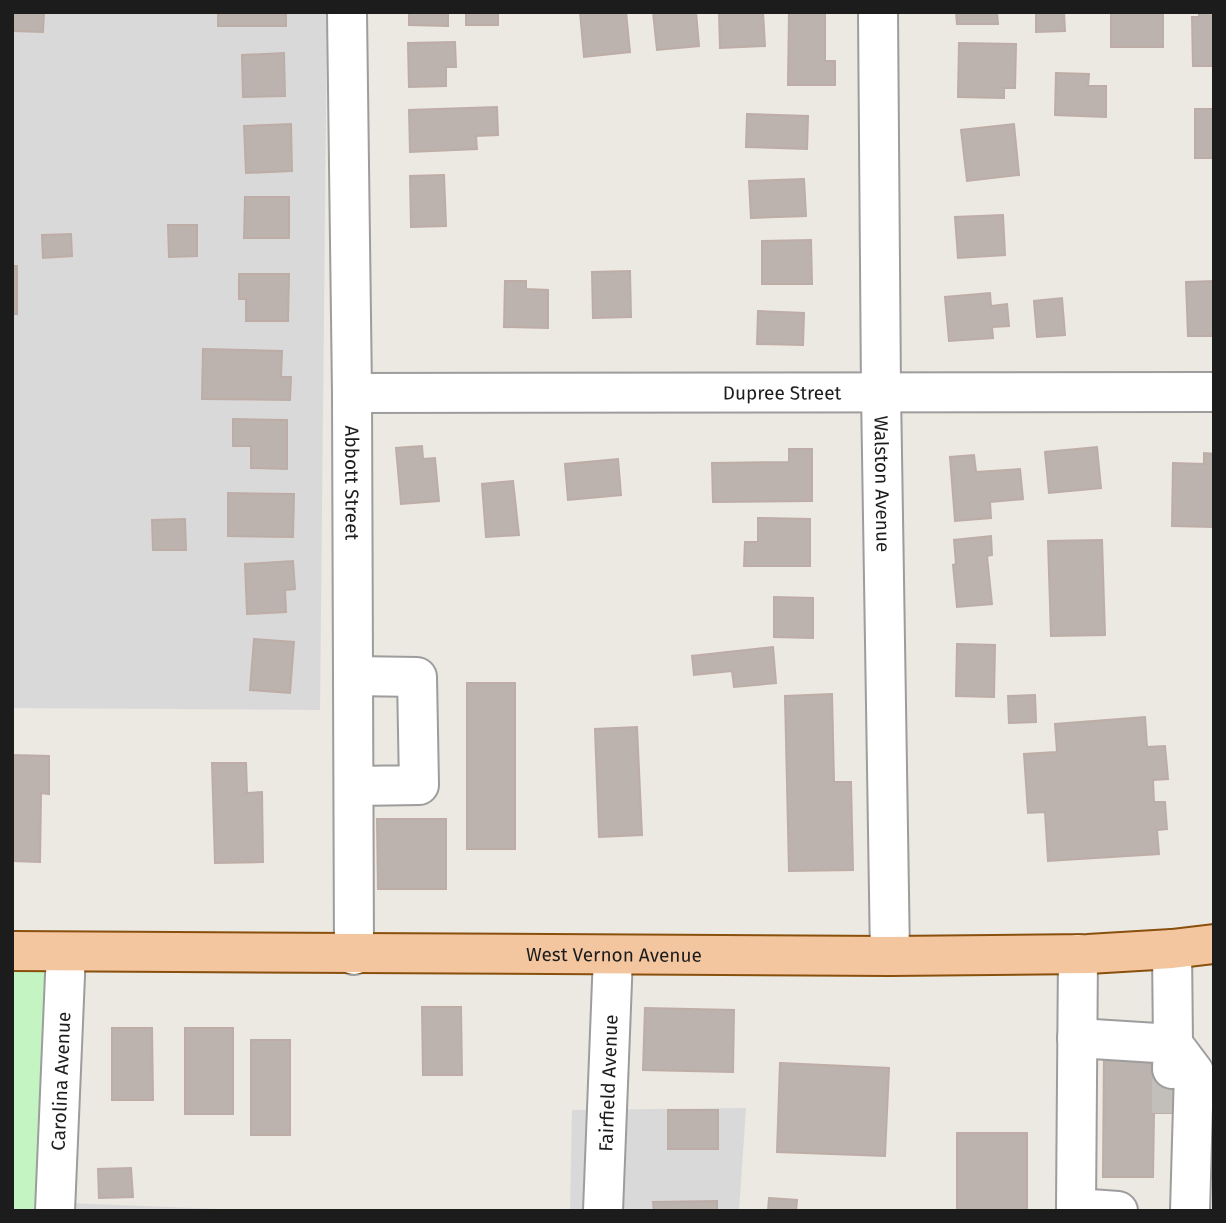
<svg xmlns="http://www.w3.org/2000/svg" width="1226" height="1223" viewBox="0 0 1226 1223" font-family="'Fira Sans',sans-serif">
	<rect width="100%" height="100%" fill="#ece8e2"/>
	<path fill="#dad9d9" d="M12,12H327L320,710L12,708Z
		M746,1108L739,1211H570L572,1110Z
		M42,1202L271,1211H42Z"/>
	<path fill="#c3f4c1" d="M12,951L55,952L42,1211H12Z"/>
	<path fill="#bcb3af" stroke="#bdada6" stroke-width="2" d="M12,12H44L43,32L12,31Z
		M218,12H286V26H218Z
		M409,12H448V26L409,25Z
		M466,12H498V25H466Z
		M580,12H626L630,52L584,57Z
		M653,12H696L699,46L657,50Z
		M719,12H763L765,46L720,48Z
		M789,12H825V61H835V85H788Z
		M956,12H997L998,24H957Z
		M1036,12H1064L1065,31L1036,32Z
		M1111,12H1163V47H1111Z
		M1199,12H1214V66H1193L1192,17H1199Z
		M455,42L456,67H446V86L409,87L408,43Z
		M959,43L1016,44L1015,88H1004V98L958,97Z
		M284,53L285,96L243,97L242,55Z
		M1056,73L1089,74L1088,86H1106V117L1055,115Z
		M497,107L498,135L476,136L477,149L410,152L409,110Z
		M1195,109H1214V158H1195Z
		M747,114L808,116L807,149L746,147Z
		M291,124L292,171L246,173L244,126Z
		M1014,124L1019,175L967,181L961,130Z
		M444,175L446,226L411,227L410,176Z
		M804,179L806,216L751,218L749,181Z
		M245,197H289V238H244Z
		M1003,215L1005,255L958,258L955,217Z
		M168,225H197V256L169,257Z
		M71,234L72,256L43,258L42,235Z
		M811,240L812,284H762V241Z
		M12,266H17V314H12Z
		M630,271L631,317L593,318L592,272Z
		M239,274H289L288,321H246V299H239Z
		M505,281H526V289L548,290V328L504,327Z
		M1214,281V336H1188L1186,282Z
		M990,293L991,306L1007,304L1009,326L992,327L993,338L949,341L945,297Z
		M1062,298L1065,335L1037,337L1034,301Z
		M758,311L804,313L803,345L757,344Z
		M203,349L282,351L281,377H291L290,400L202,399Z
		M233,419L287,420V469L251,468V446H233Z
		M422,446L423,459L435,458L439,501L401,504L396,448Z
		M1097,447L1101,488L1049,493L1045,452Z
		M789,449H812V501L713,502L712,463L789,462Z
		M1204,453L1214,454V527L1172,526L1173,463L1204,464Z
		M974,455L976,472L1020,469L1023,499L990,502L991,518L955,521L950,457Z
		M618,459L621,495L568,500L565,464Z
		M513,481L519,535L486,537L482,484Z
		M228,493L294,494L293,537L228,536Z
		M758,518L810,519V566H744L745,542H758Z
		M185,519L186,550H153L152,520Z
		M991,536L992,555L987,556L992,604L957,607L953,565L956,564L954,540Z
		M1102,540L1105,635L1051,636L1048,541Z
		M293,561L295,589L285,590L286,612L247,614L245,564Z
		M774,597L813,598V638L774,637Z
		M254,639L294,642L290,693L250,690Z
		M957,644L995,645L994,697L956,696Z
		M773,647L776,683L734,687L732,671L694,675L692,656Z
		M467,683H515V849H467Z
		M832,694L834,782H851L853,870L789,871L785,696Z
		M1035,695L1036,722L1009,723L1008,696Z
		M1145,717L1147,747L1165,746L1168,779L1153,780L1154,802H1165L1167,829L1157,830L1159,854L1048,861L1045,812L1028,813L1024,754L1057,752L1055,724Z
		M637,727L642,835L599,837L595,729Z
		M12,755L49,756V794L41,793L40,862L12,861Z
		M212,763H246L247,793L262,792L263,862L215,863Z
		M377,819H446V889H378Z
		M422,1007H461L462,1075H423Z
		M645,1008L734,1010L733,1072L643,1070Z
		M112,1028H152L153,1100H112Z
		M185,1028H233V1114H185Z
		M251,1040H290V1135H251Z
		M1104,1051H1155V1078L1181,1079V1113H1154L1153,1177H1103Z
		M780,1063L889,1068L885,1156L777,1152Z
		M668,1110H718V1149H668Z
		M957,1133H1027V1211H957Z
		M131,1168L133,1197L99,1198L98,1169Z
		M769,1198L797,1200L796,1211H768Z
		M717,1201V1211H654L653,1202Z"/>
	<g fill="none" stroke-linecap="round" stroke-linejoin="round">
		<path stroke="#c2bfba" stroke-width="38" stroke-dasharray="38 19" stroke-linecap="butt" d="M1171,1113V1079"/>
		<defs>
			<g id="minor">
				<path id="s1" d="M347,12L352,393L354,955"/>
				<path id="s2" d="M878,12L881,391L890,956"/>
				<path id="s3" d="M352,393L1214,392"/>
				<path d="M354,676L417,677L419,785L355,786"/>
				<path d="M1172,949L1173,1044L1194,1072L1190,1211"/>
				<path d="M1078,954L1076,1208L1118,1211"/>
				<path d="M1077,1038L1173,1044L1172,1069"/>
				<path id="s4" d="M55,1211L66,952"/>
				<path id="s5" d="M603,1211L613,956"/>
			</g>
			<g id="major">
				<path id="s6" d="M12,951L890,956L1088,954L1172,949L1214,944"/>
			</g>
		</defs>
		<use href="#minor" stroke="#9d9d9d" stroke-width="42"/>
		<use href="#major" stroke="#88500c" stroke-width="42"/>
		<use href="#minor" stroke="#fff" stroke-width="38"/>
		<use href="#major" stroke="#f4c6a0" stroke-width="38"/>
	</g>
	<g text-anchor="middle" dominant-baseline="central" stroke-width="7" stroke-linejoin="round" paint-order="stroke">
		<g font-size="19" fill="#1c1c1c" stroke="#fff">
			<text stroke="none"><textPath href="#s3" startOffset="430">Dupree Street</textPath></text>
			<text stroke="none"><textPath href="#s1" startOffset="471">Abbott Street</textPath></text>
			<text stroke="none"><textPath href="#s2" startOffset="472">Walston Avenue</textPath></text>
			<text stroke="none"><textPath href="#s6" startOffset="602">West Vernon Avenue</textPath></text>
			<text stroke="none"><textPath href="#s4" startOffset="130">Carolina Avenue</textPath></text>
			<text stroke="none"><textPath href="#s5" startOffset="128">Fairfield Avenue</textPath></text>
		</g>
	</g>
	<rect width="1226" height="1223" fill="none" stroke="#1c1c1c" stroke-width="28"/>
</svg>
